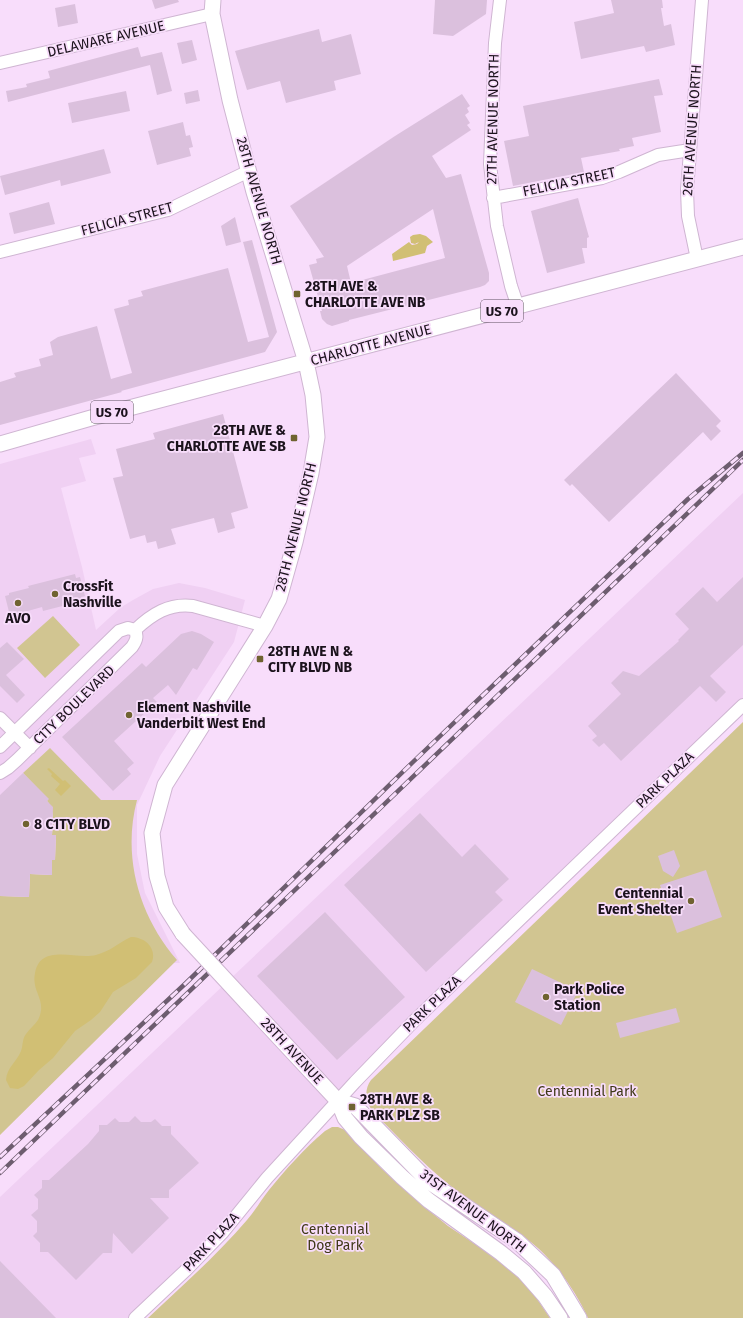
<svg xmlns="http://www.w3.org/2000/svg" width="743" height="1318" viewBox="0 0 743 1318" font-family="'Fira Sans',sans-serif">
	<rect width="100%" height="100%" fill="#f8ddfb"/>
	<path fill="#f0d0f3" d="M91,439L96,454L79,458L86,481L61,488L82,567L96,630L120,608L133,600L153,589L179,583L205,588L245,600L234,642L160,756L137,805V854L145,893L180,963H0V464Z
		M743,493V705L415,1020L135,1318H0V1197Z"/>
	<path fill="#d1c591" d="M53,616L80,645L45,678L17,648Z
		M743,722V1318H588C576,1292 560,1269 539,1249C518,1230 492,1217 469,1200C441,1180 416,1156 392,1131C385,1123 372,1114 368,1103C365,1095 366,1087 371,1080Z
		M50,748L101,800H137C122,857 139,916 177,960L0,1135V896L29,897L30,874L51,875L52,860H55L56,835H52C53,823 55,810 47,801L48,799L23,773Z
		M332,1127H338L345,1130L381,1168L421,1204L448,1226L505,1264L514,1272L531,1290L550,1318H148C182,1286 217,1255 247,1220C255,1211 261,1200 269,1190C286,1169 304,1149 325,1131Z"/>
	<path fill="#d1bf74" d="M420,234L426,236L433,242L427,246L425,253L393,261L392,254L409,242L412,245L417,244L419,242L415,244L411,243L410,237L413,235Z
		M49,768L63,781L65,780L71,786L61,796L55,790L60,784L51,776L52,774L47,769Z
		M131,937C145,937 157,948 152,962L136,978L113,992L100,1012L91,1020L75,1031L53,1058L39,1070L24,1086L18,1089L10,1088L6,1080C7,1067 16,1063 21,1051C23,1046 22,1039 26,1034C29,1029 35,1025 38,1020C48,1000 31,993 35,973C41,943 75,960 96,955C111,951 118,943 131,937Z"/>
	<path fill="#dbc0dd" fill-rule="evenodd" d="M152,0H178L179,2L155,9Z
		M435,0H487L486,14L453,36L433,34Z
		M611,0H662L663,8H661L664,26L671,24L675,45L646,52L644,46L581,59L574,22L614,13Z
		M75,4L78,23L58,27L55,8Z
		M319,29L322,42L351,34L361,74L334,81L336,90L286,103L280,81L247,90L235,51Z
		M192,40L197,60L182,64L177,43Z
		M138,47L141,57L162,52L172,91L157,95L150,65L8,102L6,91L27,87L26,84L50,78L48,71Z
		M659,79L663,95L654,96L661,132L632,138L634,146L619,149L620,151L581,158L584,172L513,186L504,141L529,136L523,106Z
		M198,90L200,101L186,104L184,93Z
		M126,91L130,111L72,123L68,103Z
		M462,94L470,106L467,108L469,112L465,115L470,123L467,125L471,130L432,156L446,178L461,174L489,273V281L485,285L480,287L349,320V321L332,326L327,324L322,319L320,311H322L309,265L317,263L316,259L324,257L290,206L395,136ZM433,209L445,258L351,283L347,266Z
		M183,122L186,136L190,135L193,147L189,148L191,156L157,165L148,131Z
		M104,149L111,173L61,186L60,180L5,195L0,176Z
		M578,198L589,237L587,238V248H582L585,263L547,273L531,211Z
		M49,202L55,224L14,234L9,213Z
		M235,217L241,242L226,246L221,226Z
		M252,240L277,332L265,352L121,391L122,392L0,425V382L16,377L14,373L41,366L39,359L53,355L50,342L58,337L97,326L111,379L132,373L114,309L129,305L128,300L143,296L141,291L228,268L248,342L269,337L243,242Z
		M676,373L721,421L716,426L721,431L711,441L703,432L609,522L572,484L570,486L564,480Z
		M223,414L248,508L231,513L235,528L218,533L214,518L171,529L176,544L158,549L156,541L147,543L145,535L130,539L113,478L123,476L116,449L155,439L153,433Z
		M75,574L76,578L80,577L85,596L81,597L82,601L43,611L42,607L10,616L5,596L9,595V593L29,588L28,586Z
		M743,577V645L710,676L726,692L716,702L700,686L621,761L604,743L599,747L592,740L597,736L588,726L621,694L611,683L623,671L639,676L679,641L678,640L689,629L675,614L703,587L717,602Z
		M192,631L201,634L214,642L197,670L193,668L176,695L168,685L153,698L157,702L114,741L134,763L127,769L131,774L113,791L62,737L142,663L146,667L181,634Z
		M7,642L24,659L6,675L25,695L17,703L0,686V648Z
		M23,773L49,799L47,801L53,807L52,835H56L55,860H52V875L30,874L29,897L0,896V795Z
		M420,813L462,857L475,844L509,879L495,892L503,900L426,972L344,885Z
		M674,850L680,866L673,877L663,871L658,856Z
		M706,870L722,917L677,933L660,885Z
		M325,912L405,997L337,1060L257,976Z
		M532,969L578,991L561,1025L515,1002Z
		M676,1008L680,1022L620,1038L616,1023Z
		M135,1116L141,1122H151L155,1119L162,1126H171V1134L199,1163L169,1190V1198H150L169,1218L132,1254L113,1233L112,1253H103L76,1280L48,1252H40V1243L33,1236L37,1232V1221L31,1215L38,1209V1199L34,1195L42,1188V1180H49L88,1144L99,1131V1125H107L115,1118L119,1122H129Z
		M0,1261L56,1318H0Z"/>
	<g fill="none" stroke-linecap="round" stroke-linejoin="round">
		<defs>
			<path id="minor" d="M500,0L495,43L490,164L497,226L511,286L518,307
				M0,63L212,14
				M493,198L602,178L619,172L658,155L690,150
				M0,252L168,210L249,171
				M697,259L688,216L687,190L702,0
				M135,630C152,614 169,603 193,606L265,626
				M0,718L30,748
				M0,747L119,631L128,628L135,630
				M0,773L8,768L17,760L132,647C136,641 138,637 135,630
				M135,1318L185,1271L223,1232L267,1178L355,1082L415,1020L743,705"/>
			<path id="major" d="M0,444L91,418L743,247
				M183,934L166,907L157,876L152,833L165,785L265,626L279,599L295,542L311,473L317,437L313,395L306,362L254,192L230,100L212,14L213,0
				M246,1002L338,1101L345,1118L361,1137L402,1177L428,1200L501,1253L524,1272L545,1296L560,1318
				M338,1101L355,1106L428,1181L517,1241L553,1275L579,1318"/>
		</defs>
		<use href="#minor" stroke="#cfb5d2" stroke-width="14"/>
		<use href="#major" stroke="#cfb5d2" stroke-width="17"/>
		<use href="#minor" stroke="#fff" stroke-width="12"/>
		<use href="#major" stroke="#fff" stroke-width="15"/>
		<defs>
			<path id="rail" d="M0,1157L186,983L413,762L688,499L743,453
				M0,1173L743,460"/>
		</defs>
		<use href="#rail" stroke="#6d5d6f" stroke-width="4.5"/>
		<use href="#rail" stroke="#f8ddfb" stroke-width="3" stroke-dasharray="9" stroke-linecap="butt"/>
		<defs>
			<path id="major-bridge" d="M183,934L246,1002"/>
		</defs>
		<use href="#major-bridge" stroke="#cfb5d2" stroke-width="17" stroke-linecap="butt"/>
		<use href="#major-bridge" stroke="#fff" stroke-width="15"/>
	</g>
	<g fill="#6f6330" stroke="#f8ddfb" stroke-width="1.5">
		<rect x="293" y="290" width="8" height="8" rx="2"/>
		<rect x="290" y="434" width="8" height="8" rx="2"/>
		<circle cx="55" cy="594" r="4"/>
		<circle cx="18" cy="603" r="4"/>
		<rect x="256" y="655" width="8" height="8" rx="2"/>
		<circle cx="129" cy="715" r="4"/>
		<circle cx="26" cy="824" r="4"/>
		<circle cx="691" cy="901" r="4"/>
		<circle cx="546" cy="997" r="4"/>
		<rect x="348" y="1103" width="8" height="8" rx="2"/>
	</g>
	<g text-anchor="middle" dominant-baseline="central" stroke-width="3.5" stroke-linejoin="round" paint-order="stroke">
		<g fill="#f8ddfb" stroke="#5d4f5f" stroke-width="1">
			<rect x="481" y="300" width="42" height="22" rx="3"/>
			<rect x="91" y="401" width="42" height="22" rx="3"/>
		</g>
		<g font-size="13" font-weight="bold" fill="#1b121c">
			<text x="502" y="311">US 70</text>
			<text x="112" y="412">US 70</text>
		</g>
		<g font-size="14" fill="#1b121c" stroke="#f8ddfb">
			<text transform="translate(106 39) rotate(-13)">DELAWARE AVENUE</text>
			<text transform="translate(493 119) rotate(-89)">27TH AVENUE NORTH</text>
			<text transform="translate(692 130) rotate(-86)">26TH AVENUE NORTH</text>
			<text transform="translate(569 182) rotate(-12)">FELICIA STREET</text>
			<text transform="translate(259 201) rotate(74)">28TH AVENUE NORTH</text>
			<text transform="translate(127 219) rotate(-15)">FELICIA STREET</text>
			<text transform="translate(371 345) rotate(-15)">CHARLOTTE AVENUE</text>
			<text transform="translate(296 527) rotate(-76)">28TH AVENUE NORTH</text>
			<text transform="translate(74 705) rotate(-44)">C1TY BOULEVARD</text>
			<text transform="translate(665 780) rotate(-44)">PARK PLAZA</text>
			<text transform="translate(432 1004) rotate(-44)">PARK PLAZA</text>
			<text transform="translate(292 1051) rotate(47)">28TH AVENUE</text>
			<text transform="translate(473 1211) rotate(37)">31ST AVENUE NORTH</text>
			<text transform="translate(211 1242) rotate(-47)">PARK PLAZA</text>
		</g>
		<g font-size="14" font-weight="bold" fill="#1b121c" stroke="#f8ddfb" text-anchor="start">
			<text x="305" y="286">28TH AVE &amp;<tspan x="305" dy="16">CHARLOTTE AVE NB</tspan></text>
			<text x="286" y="430" text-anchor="end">28TH AVE &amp;<tspan x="286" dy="16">CHARLOTTE AVE SB</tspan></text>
			<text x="63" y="586">CrossFit<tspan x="63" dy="16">Nashville</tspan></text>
			<text x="18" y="618" text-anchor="middle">AVO</text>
			<text x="268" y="651">28TH AVE N &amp;<tspan x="268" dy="16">CITY BLVD NB</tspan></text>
			<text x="137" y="707">Element Nashville<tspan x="137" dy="16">Vanderbilt West End</tspan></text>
			<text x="34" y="824">8 C1TY BLVD</text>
			<text x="683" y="893" text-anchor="end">Centennial<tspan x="683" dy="16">Event Shelter</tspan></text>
			<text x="554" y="989">Park Police<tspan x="554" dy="16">Station</tspan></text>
			<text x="360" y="1099">28TH AVE &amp;<tspan x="360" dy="16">PARK PLZ SB</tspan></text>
		</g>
		<g font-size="14" fill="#3f3817" stroke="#f8ddfb">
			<text x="587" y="1091">Centennial Park</text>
			<text x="335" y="1229">Centennial<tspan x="335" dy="16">Dog Park</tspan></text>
		</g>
	</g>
</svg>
